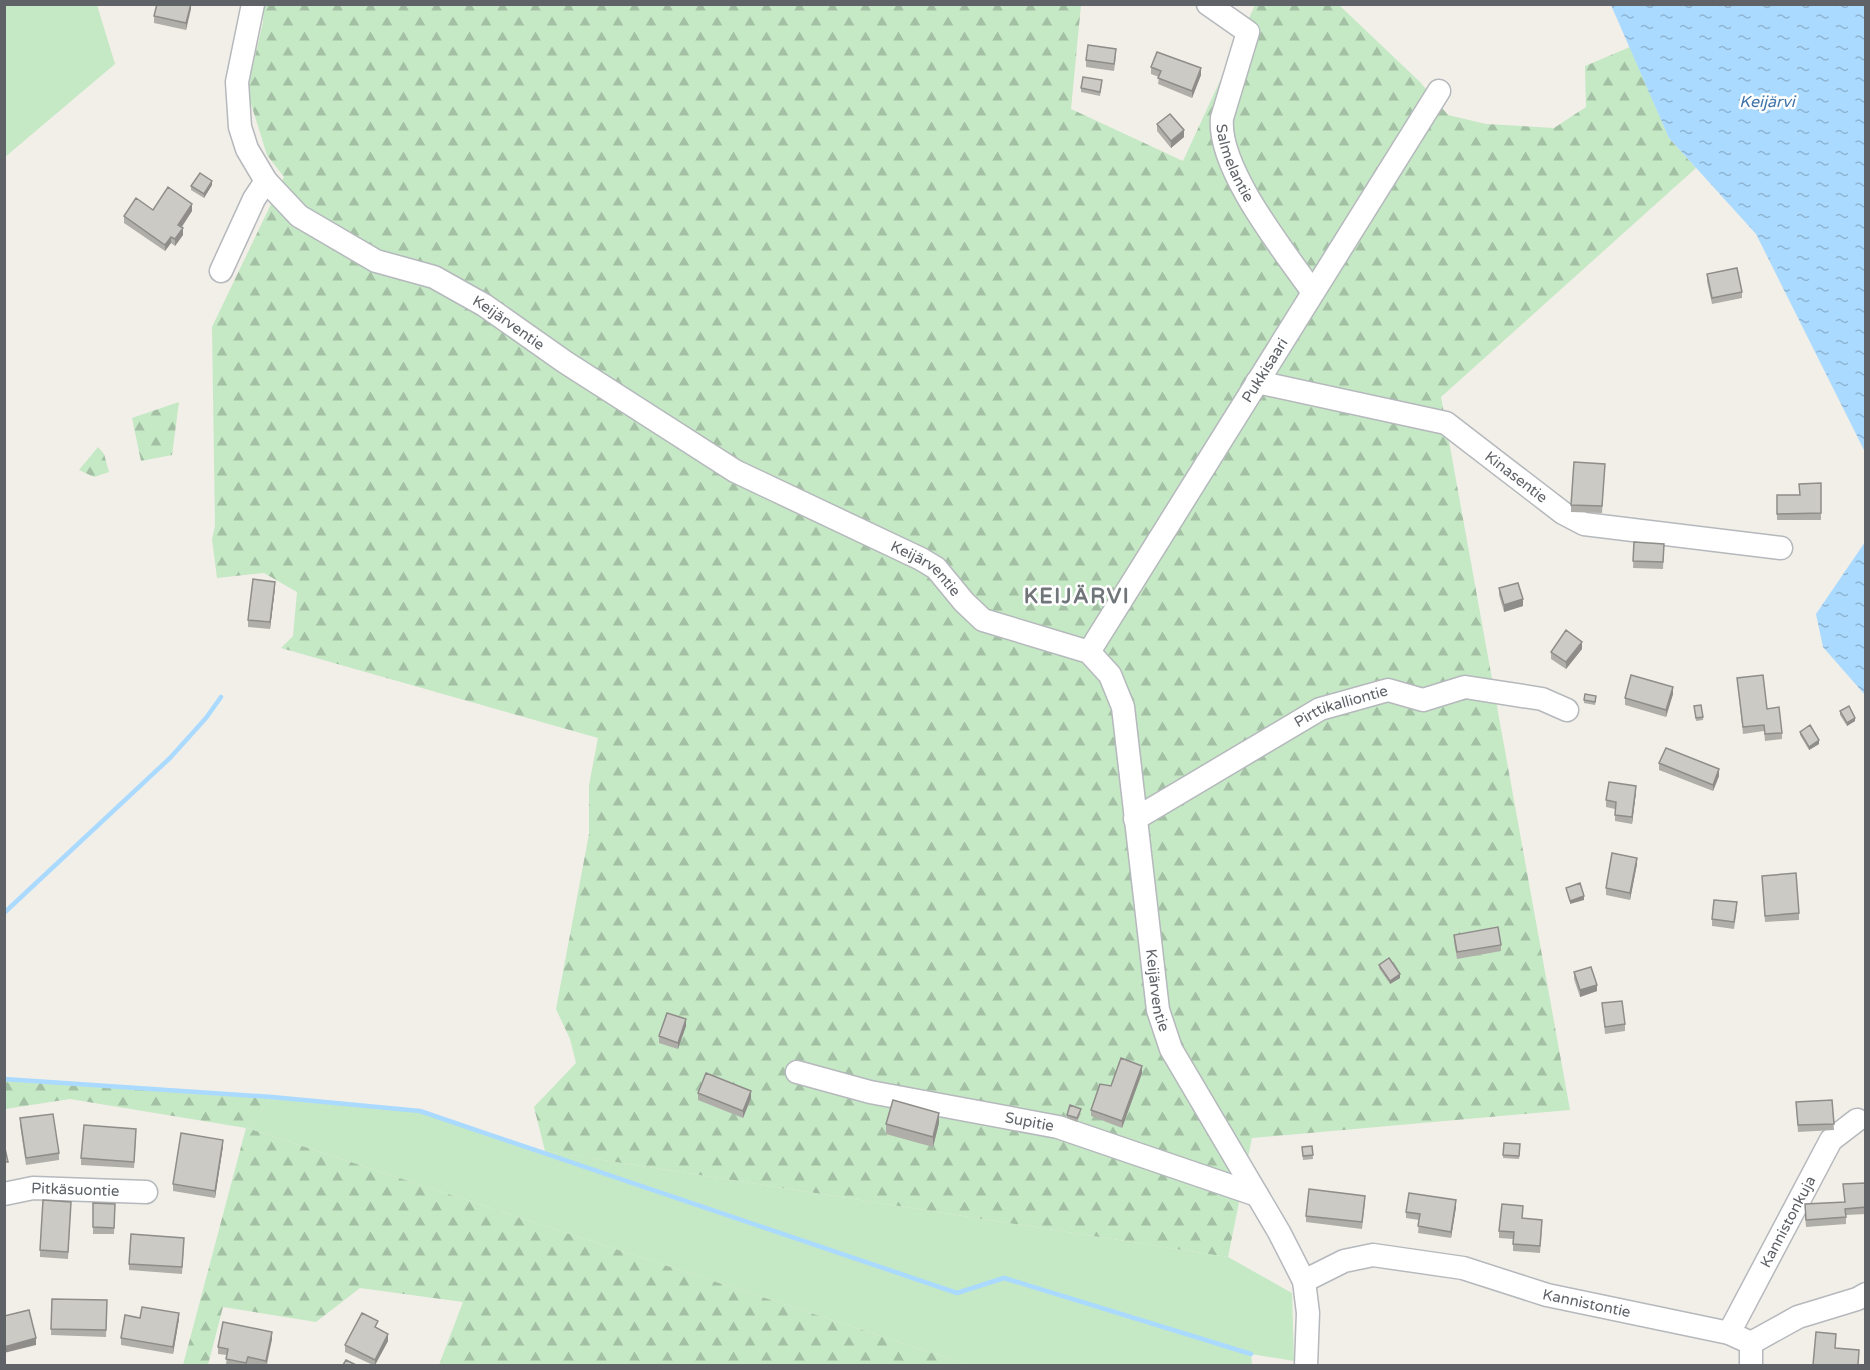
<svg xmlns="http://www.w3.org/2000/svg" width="1870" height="1370" viewBox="0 0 1870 1370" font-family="'Varela Round',sans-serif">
	<defs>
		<pattern id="forest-firs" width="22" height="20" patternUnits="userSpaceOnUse" patternTransform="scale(1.5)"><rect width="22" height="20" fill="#c5e8c5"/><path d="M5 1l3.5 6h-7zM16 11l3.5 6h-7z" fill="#a3c0a4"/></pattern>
		<pattern id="water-ripples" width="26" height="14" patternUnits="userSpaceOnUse" patternTransform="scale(1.5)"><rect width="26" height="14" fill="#aadaff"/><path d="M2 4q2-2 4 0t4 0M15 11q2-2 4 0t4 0" fill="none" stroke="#8eb4d2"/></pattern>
	</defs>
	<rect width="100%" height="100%" fill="#f1efe8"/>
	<path fill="#c5e8c5" d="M5,4L97,5L115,64L5,157Z
		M272,1097L420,1111L545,1151L1228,1257L1292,1293L1294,1361L1251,1354L1252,1365H969L247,1128Z"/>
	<path fill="url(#forest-firs)" d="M264,5H1081L1071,109L1183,161L1255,5H1339L1420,82L1448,115L1486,124L1554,128L1586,107L1585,66L1630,47L1669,138L1696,168L1441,397L1570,1110L1252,1138L1228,1257L545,1151L534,1107L576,1063L570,1039L556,1009L589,834V785L598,738L281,648L293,636L297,592L264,573L217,578L212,539L215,526L212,327L284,177L267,155L247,91L263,22Z
		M179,402L172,455L141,461L132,418Z
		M98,447L104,454L109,472L94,477L79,470Z
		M5,1079L272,1097L247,1128L969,1365H439L463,1302L360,1288L316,1322L223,1307L208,1365H183L246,1128L70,1099L5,1109Z"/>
	<path fill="url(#water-ripples)" d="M1611,5H1865V452L1756,234L1669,138Z
		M1865,542V695L1823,647L1816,614Z"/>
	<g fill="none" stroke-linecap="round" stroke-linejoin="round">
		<path stroke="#aadaff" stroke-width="4.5" d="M4,913L170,758L206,718L221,697
			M4,1079L272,1097L420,1111L957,1293L1004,1278L1251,1354"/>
		<defs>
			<g id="minor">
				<path id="s1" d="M253,4L237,82L240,127L247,149L266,181L299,216L376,261L434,277L484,305L565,362L735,471L921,559L936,568L964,602L983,620L1089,652L1110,675L1123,707L1158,1010L1171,1049L1279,1232L1304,1281L1308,1313L1306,1366"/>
				<path id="s2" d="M1208,4L1248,32L1222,118C1217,168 1284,251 1312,291"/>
				<path d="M221,271L254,199L266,181"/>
				<path id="s3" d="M1257,382L1446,423L1563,513L1584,524L1781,548"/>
				<path id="s4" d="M1089,652L1439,91"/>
				<path id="s5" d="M1135,819L1320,709L1388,690L1423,700L1465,687L1542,699L1567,710"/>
				<path id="s6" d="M797,1072L870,1092L1058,1127L1257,1195"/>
				<path id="s7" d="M4,1194L33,1188L146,1192"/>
				<path id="s8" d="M1304,1281L1344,1261L1373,1255L1463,1268L1547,1295L1729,1333L1751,1343"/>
				<path id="s9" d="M1729,1333L1831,1140L1857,1120"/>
				<path d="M1751,1343L1798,1317L1857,1299L1866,1294"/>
				<path d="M1751,1366V1343"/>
			</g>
		</defs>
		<use href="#minor" stroke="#b5b8bc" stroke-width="25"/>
		<use href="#minor" stroke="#fff" stroke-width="22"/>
	</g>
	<path fill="#afaea9" d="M191,4L186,30L154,23V16Z
		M1116,56L1114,71L1086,67V60Z
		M1151,67L1201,75L1192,98L1158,84L1159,77L1151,74Z
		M1102,83L1100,96L1081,92V88Z
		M1157,124L1184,137L1171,148L1157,131Z
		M212,185L204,198L191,190V186Z
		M153,210L192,211L182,227L183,235L175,246L171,243L165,251L124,223V216Z
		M1707,274L1742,292V298L1712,304L1707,281Z
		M1605,464L1602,513L1571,512V505Z
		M1821,483V520H1777V495H1799Z
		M1634,542L1664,544L1663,569L1633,568Z
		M275,588L270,629L248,627V620Z
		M1499,588L1523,606L1504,612L1499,595Z
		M1582,649L1566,669L1551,659V652Z
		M1737,678L1767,709L1782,733V739L1765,741L1764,731L1743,734Z
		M1673,694L1666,717L1625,705V698Z
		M1584,700H1596L1595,705L1584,703Z
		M1694,706L1703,717V720L1696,721Z
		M1840,711L1855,721L1847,726L1840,715Z
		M1800,732L1819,744L1809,750L1800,735Z
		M1659,763L1719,776L1713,791L1659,770Z
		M1636,792L1632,824L1615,821V809L1606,807V800Z
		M1637,864L1630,900L1606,895V888Z
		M1762,876L1799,913V920L1765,922Z
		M1737,909L1734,929L1712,926V919Z
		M1454,935L1501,945V951L1457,959L1454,941Z
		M1379,965L1400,978L1390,984L1379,968Z
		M1574,972L1597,991L1580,997L1574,979Z
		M1602,1003L1625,1024V1031L1605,1034Z
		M686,1026L678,1049L659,1043V1036Z
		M1142,1073L1122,1128L1091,1116V1110Z
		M698,1093L751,1098L743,1118L698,1100Z
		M1832,1100L1834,1130L1798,1132L1796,1102Z
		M1081,1113L1077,1122L1067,1118V1115Z
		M20,1118L59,1153V1160L26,1165L20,1125Z
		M939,1123L933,1147L886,1134V1124Z
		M136,1136L134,1168L81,1165V1158Z
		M1504,1143L1520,1144L1519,1159L1503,1158Z
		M223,1146L215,1198L173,1191V1184Z
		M1312,1146L1313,1159L1303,1160L1302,1147Z
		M1866,1183V1214L1846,1215V1224L1806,1227L1805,1211L1844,1202Z
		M71,1202L68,1259L40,1257V1250Z
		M1365,1202L1362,1229L1306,1222V1216Z
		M93,1203L115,1204L114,1234H93Z
		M1456,1207L1451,1238L1418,1233L1419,1220L1406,1218V1212Z
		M1523,1218L1542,1227L1540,1253L1513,1251V1239L1499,1238V1231Z
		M184,1245L182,1274L129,1270V1264Z
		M52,1299L107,1300L106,1337L51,1335Z
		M140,1318L179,1319L173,1354L121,1345V1338Z
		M378,1328V1329L388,1341L375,1365H373L345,1352V1345Z
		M272,1339L267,1365H254L248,1364L247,1365H226L227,1355L218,1354V1347Z"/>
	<path fill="#8f8d8a" d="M191,4V9L186,30V23Z
		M1201,68V75L1192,98V91Z
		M1184,130V137L1171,148V141Z
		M212,181V185L204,198V194Z
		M192,204V211L178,232V225Z
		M183,228V235L175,246V239Z
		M171,237V243L165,251V245Z
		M275,582V588L270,629V622Z
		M1523,599V606L1504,612V605Z
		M1582,642V649L1566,669V662Z
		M1673,687V694L1666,717V710Z
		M1855,718V721L1847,726V723Z
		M1819,740V744L1809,750V747Z
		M1719,769V776L1713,791V785Z
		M1636,786V792L1632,824V817Z
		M1637,858V864L1630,900V893Z
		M1584,896V900L1570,904V901Z
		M1400,974V978L1390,984V981Z
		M1597,985V991L1580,997V990Z
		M686,1019V1026L678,1049V1043Z
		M1142,1066V1073L1122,1128V1121Z
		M751,1091V1098L743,1118V1111Z
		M939,1113V1123L933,1147V1137Z
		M223,1140V1146L215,1198V1191Z
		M1456,1200V1207L1451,1238V1232Z
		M179,1313V1319L173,1354V1347Z
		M272,1332V1339L266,1365V1361Z
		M388,1334V1341L375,1365V1360Z
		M36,1338V1345L4,1353V1347Z"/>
	<path fill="#cccac5" stroke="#8f8d8a" stroke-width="1.5" d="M157,4H191L186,23L154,16Z
		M1088,45L1116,49L1114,64L1086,60Z
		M1157,52L1201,68L1192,91L1158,78L1161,71L1151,67Z
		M1083,77L1102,80L1100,92L1081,88Z
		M1170,114L1184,130L1171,141L1157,124Z
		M200,173L212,181L204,194L191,186Z
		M168,187L192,204L178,225L183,228L175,239L171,237L165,245L124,216L136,198L153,210Z
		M1737,268L1742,292L1712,298L1707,274Z
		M1574,462L1605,464L1602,506L1571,505Z
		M1821,483V513L1777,514V495H1800L1799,484Z
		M1634,542L1664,544L1663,562L1633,561Z
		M253,579L275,582L270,622L248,620Z
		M1518,583L1523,599L1504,605L1499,588Z
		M1566,630L1582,642L1566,662L1551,652Z
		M1631,675L1673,687L1666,710L1625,698Z
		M1763,675L1767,709L1779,707L1782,733L1765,734L1764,725L1743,727L1737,678Z
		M1585,694L1596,696L1595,702L1584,700Z
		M1701,705L1703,717L1696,718L1694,706Z
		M1849,706L1855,718L1847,723L1840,711Z
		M1810,725L1819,740L1809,747L1800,732Z
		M1666,748L1719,769L1713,785L1659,763Z
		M1609,782L1636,786L1632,817L1615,815L1616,802L1606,800Z
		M1612,853L1637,858L1630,893L1606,888Z
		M1796,873L1799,913L1765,916L1762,876Z
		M1580,883L1584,896L1570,901L1566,888Z
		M1714,900L1737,902L1734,922L1712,919Z
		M1498,927L1501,945L1457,952L1454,935Z
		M1389,958L1400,974L1390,981L1379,965Z
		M1591,967L1597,985L1580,990L1574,972Z
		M1622,1001L1625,1024L1605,1027L1602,1003Z
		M667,1013L686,1019L678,1043L659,1036Z
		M1121,1058L1142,1066L1122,1121L1091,1110L1100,1084L1111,1086Z
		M706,1073L751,1091L743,1111L698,1093Z
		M893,1100L939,1113L933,1137L886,1124Z
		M1832,1100L1834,1124L1798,1125L1796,1102Z
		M1070,1105L1081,1109L1077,1118L1067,1115Z
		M53,1114L59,1153L26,1158L20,1118Z
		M84,1125L136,1129L134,1162L81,1158Z
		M181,1133L223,1140L215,1191L173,1184Z
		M1504,1143L1520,1144L1519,1156L1503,1155Z
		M4,1144L8,1162H4Z
		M1312,1146L1313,1155L1303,1156L1302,1147Z
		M1866,1183V1207L1845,1209L1846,1217L1806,1220L1805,1204L1845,1202L1843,1184Z
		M1309,1189L1365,1196L1362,1222L1306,1216Z
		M1409,1193L1456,1200L1451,1232L1418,1226L1420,1214L1406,1212Z
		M43,1200L71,1202L68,1252L40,1250Z
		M93,1203L115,1204L114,1228L93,1227Z
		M1502,1204L1523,1206L1522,1218L1542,1220L1540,1246L1513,1244L1514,1232L1499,1231Z
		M131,1234L184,1238L182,1267L129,1264Z
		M52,1299L107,1300L106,1330L51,1329Z
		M142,1307L179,1313L173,1347L121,1338L125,1315L140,1318Z
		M29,1310L36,1338L4,1347V1316Z
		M362,1313L378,1321L375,1327L388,1334L375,1360L345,1345Z
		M223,1322L272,1332L266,1361L248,1357L246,1363L226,1359L228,1349L218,1347Z
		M1816,1332L1836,1334L1835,1348L1859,1350L1858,1365H1813Z
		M346,1360L356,1365H343Z"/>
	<g text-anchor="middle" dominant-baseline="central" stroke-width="5" stroke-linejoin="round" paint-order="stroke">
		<g font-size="15" fill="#5f6368" stroke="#fff">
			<text stroke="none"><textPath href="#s2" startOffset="186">Salmelantie</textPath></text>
			<text stroke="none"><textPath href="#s1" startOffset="470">Keijärventie</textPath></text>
			<text stroke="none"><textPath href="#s4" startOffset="332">Pukkisaari</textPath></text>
			<text stroke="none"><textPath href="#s3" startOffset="282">Kinasentie</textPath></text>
			<text stroke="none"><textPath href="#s1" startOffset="956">Keijärventie</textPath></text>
			<text stroke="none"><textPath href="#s5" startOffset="236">Pirttikalliontie</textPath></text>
			<text stroke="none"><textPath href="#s1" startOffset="1496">Keijärventie</textPath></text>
			<text stroke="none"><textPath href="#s6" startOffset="238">Supitie</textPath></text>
			<text stroke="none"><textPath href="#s7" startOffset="72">Pitkäsuontie</textPath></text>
			<text stroke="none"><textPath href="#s9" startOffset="126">Kannistonkuja</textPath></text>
			<text stroke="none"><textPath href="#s8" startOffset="294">Kannistontie</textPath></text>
		</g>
		<g font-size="16" font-style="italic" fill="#4174aa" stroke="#fff">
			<text x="1767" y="102">Keijärvi</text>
		</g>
		<g font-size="21" font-weight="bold" letter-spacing="1.5" fill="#70757a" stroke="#fff">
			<text x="1077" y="596">KEIJÄRVI</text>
		</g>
	</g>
	<rect width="1870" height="1370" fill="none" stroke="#5f6368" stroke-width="12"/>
</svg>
